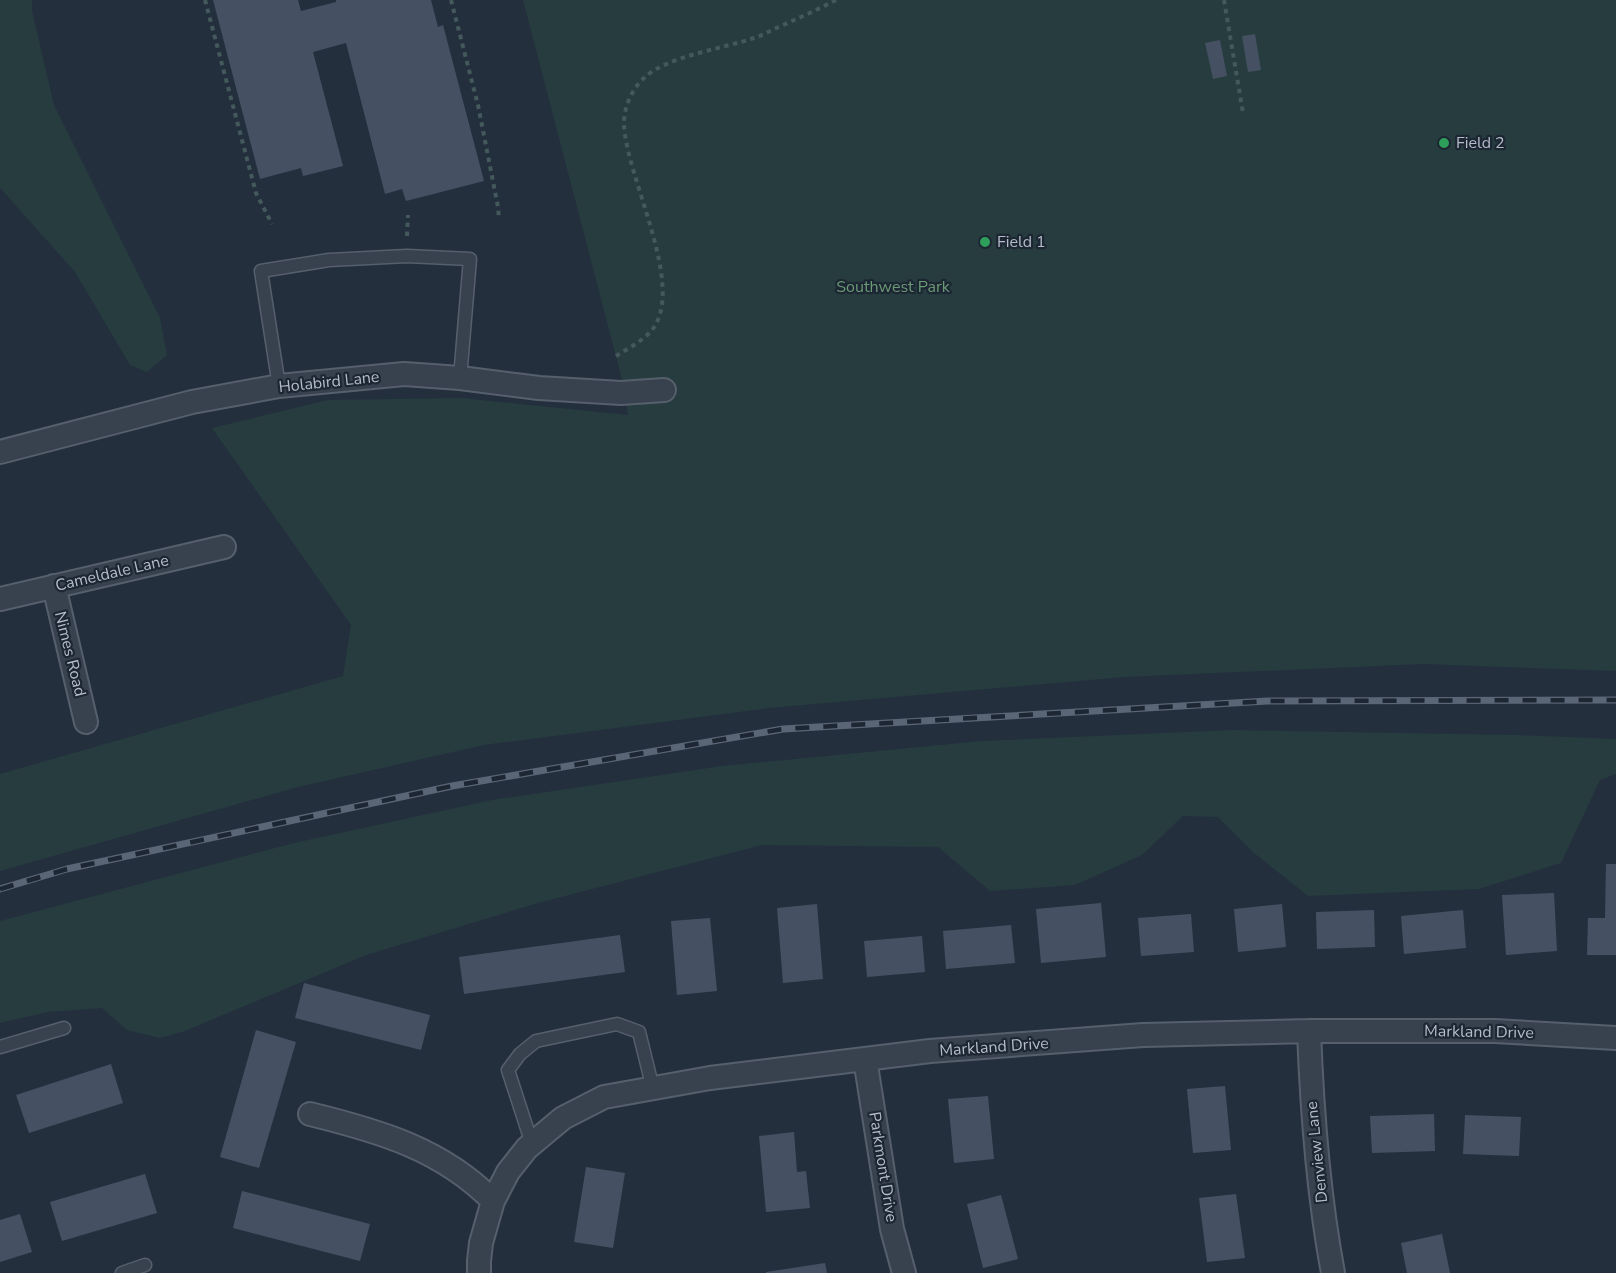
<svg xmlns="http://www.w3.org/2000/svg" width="1616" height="1273" viewBox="0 0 1616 1273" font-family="'Nunito Sans',sans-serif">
	<rect width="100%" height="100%" fill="#242f3e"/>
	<path fill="#263c3f" d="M0,0H32V11L54,105L160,318L167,355L147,372L130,365L75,272L0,188Z
		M523,0H1616V671L1423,664L1124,677L769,708L484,745L298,787L0,871V774L343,676L351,625L212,428L328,400L461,398L628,415L626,397L620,372Z
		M1232,730L1516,735L1616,739V774L1600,780L1561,863L1479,889L1308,896L1254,853L1218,817L1183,816L1142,855L1075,885L990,891L938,847L762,845L538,903L366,955L185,1031L160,1038L127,1030L102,1008L48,1012L0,1023V921L294,843L492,800L722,766L981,741Z"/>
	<path fill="#455162" d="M213,0H298L301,11L336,2V0H431L438,27L443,25L484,181L406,201L402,189L385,194L346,43L313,52L343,166L303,176L301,168L260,179Z
		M1255,34L1261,70L1248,72L1242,36Z
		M1220,40L1227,76L1213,79L1205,43Z
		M1606,864H1616V955H1587L1588,918H1605Z
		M1554,893L1557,951L1506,955L1502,895Z
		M1101,903L1106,957L1041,963L1036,909Z
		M817,904L823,979L783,983L777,908Z
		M1282,904L1286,947L1238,952L1234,909Z
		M1374,910L1375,947L1317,949L1316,912Z
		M1463,910L1466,948L1404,954L1401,916Z
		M1191,914L1194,952L1141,956L1138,918Z
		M710,918L717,991L677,995L671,921Z
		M1011,925L1015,963L946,969L943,931Z
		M620,935L625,972L464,994L459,957Z
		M922,936L925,972L867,977L864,941Z
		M304,983L430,1015L421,1050L295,1018Z
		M256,1030L296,1042L259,1168L220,1157Z
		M111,1064L123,1103L29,1133L16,1095Z
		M1225,1086L1231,1150L1193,1153L1187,1089Z
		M988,1096L994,1159L954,1163L948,1099Z
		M1434,1114L1435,1151L1372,1153L1370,1116Z
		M1465,1115L1521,1117L1519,1156L1463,1154Z
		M794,1132L797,1172L806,1171L810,1208L766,1212L759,1136Z
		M586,1167L625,1173L613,1248L574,1242Z
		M145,1174L157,1213L62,1241L50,1202Z
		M242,1191L370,1224L360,1261L233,1228Z
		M1236,1194L1245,1258L1207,1262L1199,1198Z
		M1001,1195L1018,1259L983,1268L967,1204Z
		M20,1214L32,1252L0,1262V1220Z
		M1442,1234L1450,1273H1407L1401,1243Z
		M825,1263L827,1273H766V1272Z"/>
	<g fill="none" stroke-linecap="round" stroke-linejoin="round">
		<defs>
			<path id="service" d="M279,386L261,271L329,260L407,256L470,259L460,378
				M0,1047L64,1028
				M532,1144L508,1070L520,1054L536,1041L617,1024L639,1032L653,1089
				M122,1273L145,1265"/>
			<path id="minor" d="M0,452L192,402L279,386L404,374L460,378L539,388L621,393L664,390
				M54,586L86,722
				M0,599L224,547
				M1309,1031C1312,1112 1318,1193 1333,1273
				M865,1059L892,1229L904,1273
				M310,1114C379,1131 442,1149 493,1201
				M479,1273V1261L481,1243L493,1201L508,1172L527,1148L563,1118L604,1097L710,1078L930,1051L1143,1035L1309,1031H1495L1616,1038"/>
		</defs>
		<use href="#service" stroke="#565f6c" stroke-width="15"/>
		<use href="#minor" stroke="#565f6c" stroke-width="26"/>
		<path stroke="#44595c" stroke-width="4" stroke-dasharray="4.5 4.5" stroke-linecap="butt" d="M205,0L256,193L272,224
			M451,0L478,105L498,207L499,219
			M1224,0L1243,113
			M407,236L408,215
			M616,356C627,349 643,341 652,330C687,286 625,176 624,123C624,107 632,89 644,78C667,56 722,49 754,38C764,35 773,29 783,25C801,17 819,9 836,0"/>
		<use href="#service" stroke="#38414e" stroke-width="12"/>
		<use href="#minor" stroke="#38414e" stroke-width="22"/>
		<defs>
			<path id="rail" d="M0,889L67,869L452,786L783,729L1268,701L1616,700"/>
		</defs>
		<use href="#rail" stroke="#5a6575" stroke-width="7"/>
		<use href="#rail" stroke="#1d2633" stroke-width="4.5" stroke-dasharray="14" stroke-linecap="butt"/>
	</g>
	<g fill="#2e9e5b" stroke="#1d2633" stroke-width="2">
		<circle cx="1444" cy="143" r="6"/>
		<circle cx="985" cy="242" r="6"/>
	</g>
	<g text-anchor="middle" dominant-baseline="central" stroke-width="4.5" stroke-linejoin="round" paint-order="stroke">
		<g font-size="16" fill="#b4bcc9" stroke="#1d2633" text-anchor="start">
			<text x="1456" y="143">Field 2</text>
			<text x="997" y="242">Field 1</text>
		</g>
		<g font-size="16" fill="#6b9a76" stroke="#1d2633">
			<text x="893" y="287">Southwest Park</text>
		</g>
		<g font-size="16" fill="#b4bcc9" stroke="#1d2633">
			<text transform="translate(329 382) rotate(-6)">Holabird Lane</text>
			<text transform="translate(112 573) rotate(-13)">Cameldale Lane</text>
			<text transform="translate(70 654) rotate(76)">Nimes Road</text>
			<text transform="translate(1479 1032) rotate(1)">Markland Drive</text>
			<text transform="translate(994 1047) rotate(-4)">Markland Drive</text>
			<text transform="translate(1317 1152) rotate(-96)">Denview Lane</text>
			<text transform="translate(883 1167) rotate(81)">Parkmont Drive</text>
		</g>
	</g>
</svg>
